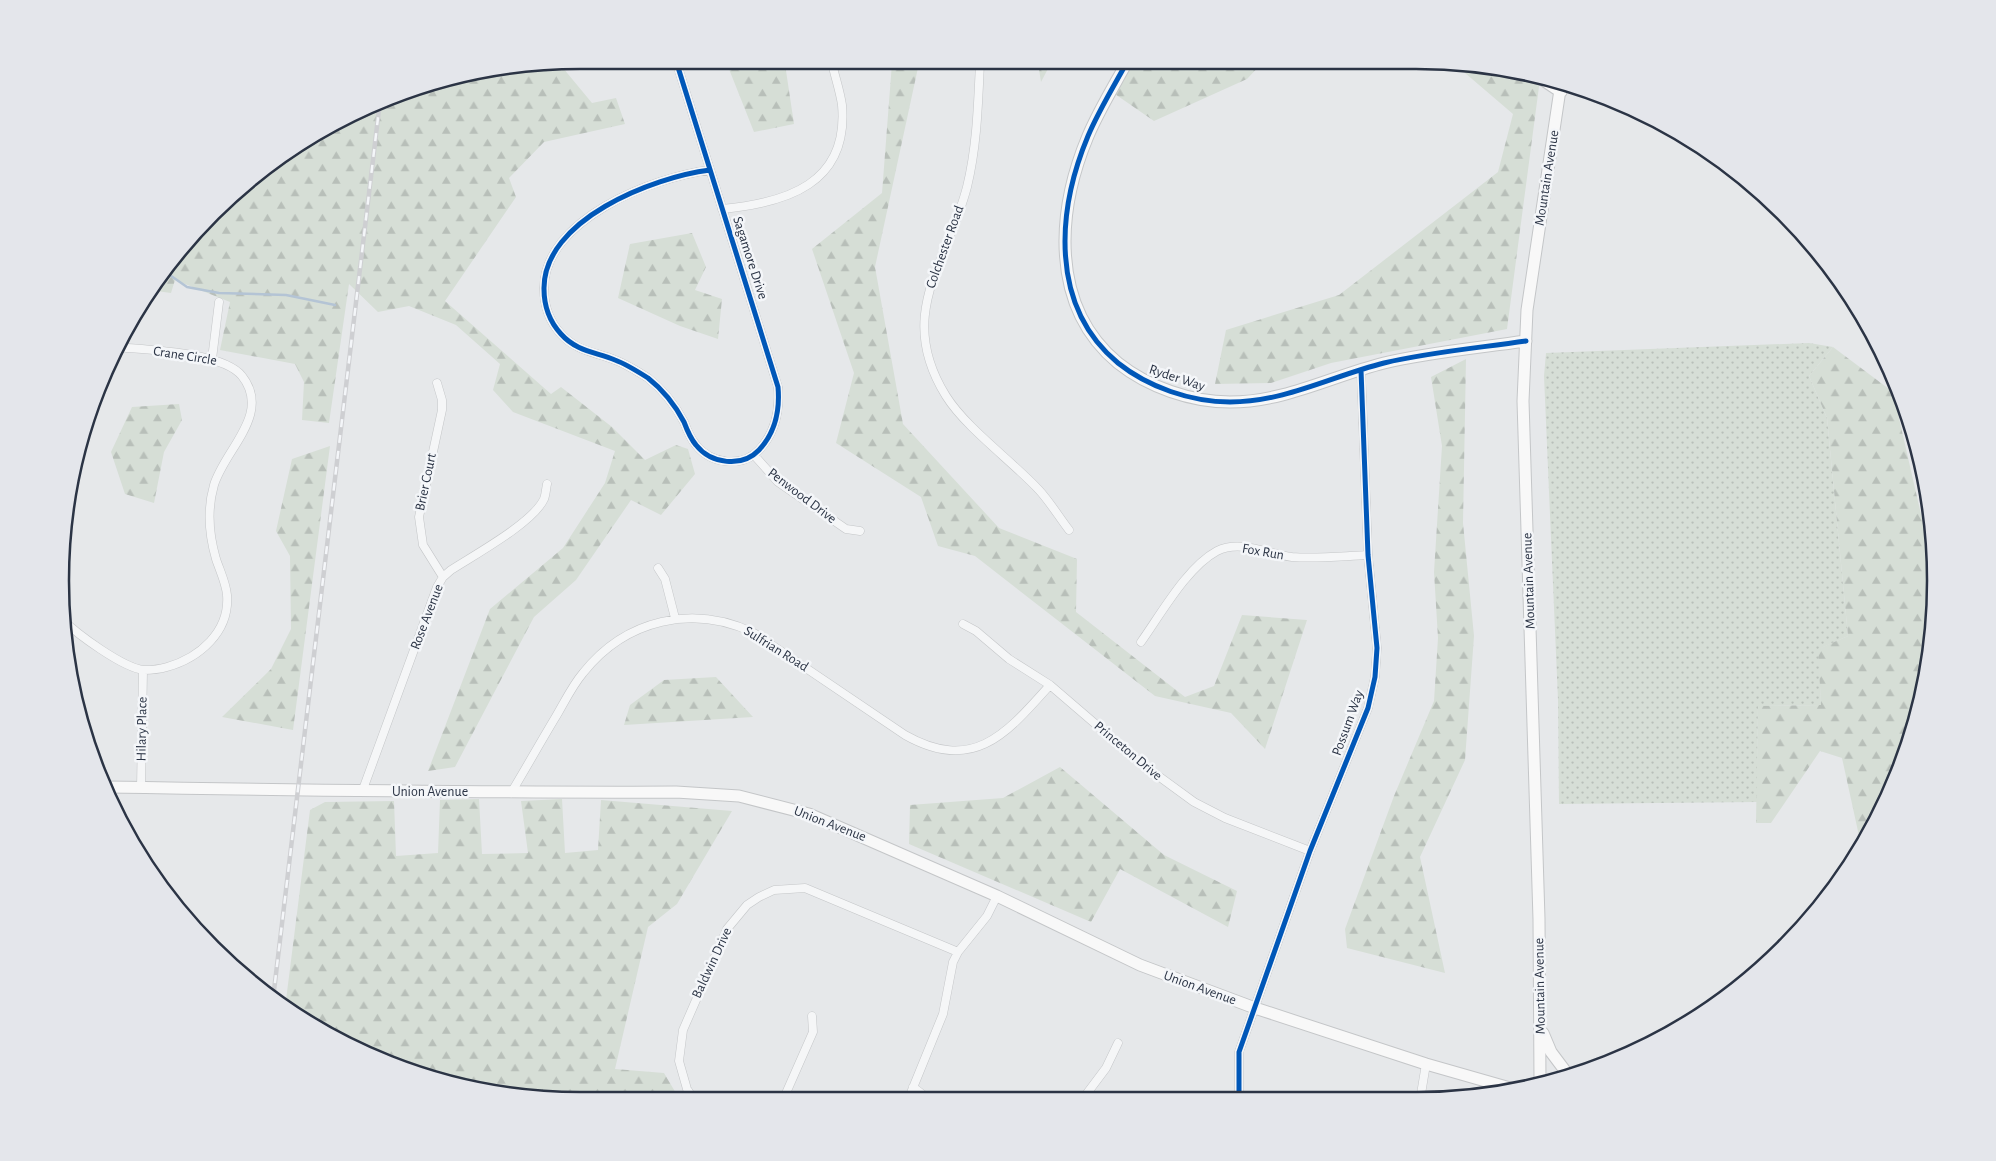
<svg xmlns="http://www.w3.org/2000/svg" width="1996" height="1161" viewBox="0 0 1996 1161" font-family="'Alegreya Sans',sans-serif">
	<defs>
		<pattern id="grass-dots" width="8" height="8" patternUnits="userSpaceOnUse" patternTransform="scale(1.25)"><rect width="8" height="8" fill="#d6ded6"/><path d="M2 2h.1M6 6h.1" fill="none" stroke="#b8bfb9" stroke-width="1.8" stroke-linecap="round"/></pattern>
		<pattern id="forest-firs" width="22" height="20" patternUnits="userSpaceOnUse" patternTransform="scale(1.25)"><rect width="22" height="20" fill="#d6ded6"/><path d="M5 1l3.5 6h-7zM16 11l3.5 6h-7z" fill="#b8bfb9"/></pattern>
	</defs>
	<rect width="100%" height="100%" fill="#e6e8ea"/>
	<path fill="url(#grass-dots)" d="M1809,343L1833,347L1809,376L1827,418L1848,636L1819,649L1821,705L1758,706L1757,802L1559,804L1558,700L1544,376L1546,353Z"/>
	<path fill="url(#forest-firs)" d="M1451,61L1540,79L1507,329L1331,363L1271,383L1215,384L1226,330L1339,295L1498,172L1513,114Z
		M1129,62H1263L1247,79L1154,121L1112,92Z
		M892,63H919L875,267L903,424L999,528L1077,559L1076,612L1185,697L1214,686L1242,615L1307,620L1265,749L1231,713L1155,696L975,556L938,546L921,497L836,443L854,373L812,249L882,193Z
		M1038,63H1051L1041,82Z
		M512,64H562L563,68L592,103L616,98L625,124L544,142L509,178L516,197L445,301L551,394L561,387L612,427L645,460L676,445L688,449L695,474L661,515L631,500L576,580L534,617L455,767L428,771L490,609L563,548L605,483L615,451L513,412L493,390L500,364L456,325L409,306L378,312L349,284L329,423L302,420L304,382L295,364L220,350L230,302L175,280L171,293L149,290L212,213L264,167L270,169L275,160L350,114L413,88Z
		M727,64H785L794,124L754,132Z
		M692,233L706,267L695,290L722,299L718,339L680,326L618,298L630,244Z
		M1833,347L1893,392L1936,580L1926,682L1896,779L1861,845L1842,758L1820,751L1771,823H1756L1758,706L1821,705L1818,649L1848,636L1827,418L1809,376Z
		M1466,359L1463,523L1474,636L1465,760L1420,857L1445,973L1347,948L1345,929L1394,796L1434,701L1438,638L1434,572L1442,446L1431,377Z
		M179,404L182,420L164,452L154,503L125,494L111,452L132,407Z
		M330,446L293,730L222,717L271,669L291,629L290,556L276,531L292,459Z
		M716,677L753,717L624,725L630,705L664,680Z
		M1060,767L1164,855L1237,891L1228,927L1120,869L1091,922L909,844L910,805L1003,798Z
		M479,799L482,854L528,853L521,801L562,799L565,853L598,850L601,800L732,811L677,904L648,927L615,1069L664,1073L680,1100H546L413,1073L285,1008L310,810L325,802L394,801L396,856L438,853L440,800Z"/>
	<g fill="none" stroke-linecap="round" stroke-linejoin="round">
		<path stroke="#b4c4d5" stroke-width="2.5" d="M164,271L187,287L219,293L286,295L335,305"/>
		<defs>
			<path id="street" d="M980,63C978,105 977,146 967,187C947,264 895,314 946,396C966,428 1012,461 1039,490C1050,502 1059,517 1069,530
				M677,64L778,387C780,410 775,433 759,450C742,468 711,464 696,445C690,438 687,430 684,422C675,405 662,389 648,378C637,371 626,364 615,360C595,352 576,351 561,334C550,322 544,306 544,289C543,220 653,177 710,170
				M722,209C786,203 849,184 842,105C840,91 835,77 832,63
				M212,359L219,302
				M437,383L442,400V410L419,517L423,545L443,577
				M754,455L778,482L846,529L860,531
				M658,568L665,579L675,618
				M62,619C77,634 123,668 144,670C152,670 160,669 167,667C199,658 230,632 227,595C226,583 220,571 216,559C209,535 207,509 214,485C225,449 272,414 242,376C223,352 147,350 116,347
				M963,624L976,631L1009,659L1050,685L1142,764L1194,802L1225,818L1310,851
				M1141,642C1161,614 1187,567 1217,551C1240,539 1268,554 1292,557C1317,559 1343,556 1368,555
				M141,788L143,670
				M362,792L437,587L443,577L451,570C474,555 533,523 544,499C546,494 546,488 547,484
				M511,793C526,768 540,743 555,718C564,703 572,686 583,673C626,619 693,604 754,633L905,735C974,774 1007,733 1050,685
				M913,1087L930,1100
				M694,1100L687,1089L679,1061L683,1030L727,929L747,905L759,897L774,890L805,888L958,952
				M783,1100L813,1032L812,1016
				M908,1100L943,1014L953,962L958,952L987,916L997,896
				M1082,1100L1106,1068L1118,1043
				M1239,1100V1052L1310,851L1368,708L1375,677L1377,648L1368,555L1361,370
				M1420,1100L1426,1064"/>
			<path id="secondary" d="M1127,62C1114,86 1099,110 1088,136C1057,210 1049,306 1118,363C1148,387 1191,402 1230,402C1285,402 1332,376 1384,363C1430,352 1478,348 1526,341
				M1543,80L1561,92
				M104,787C295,790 485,793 676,792L739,796L809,814L997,896L1140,965L1255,1008L1426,1064L1510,1088
				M1543,1033L1551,1052L1569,1076
				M1540,1082L1539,919L1523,401L1527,310L1561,83"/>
		</defs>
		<use href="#street" stroke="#c4c6c8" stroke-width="9"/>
		<use href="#secondary" stroke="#c4c6c8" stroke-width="13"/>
		<use href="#street" stroke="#f5f6f7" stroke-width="8"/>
		<use href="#secondary" stroke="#f8f8f8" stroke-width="11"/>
		<defs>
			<path id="rail" d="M273,999L380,101"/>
		</defs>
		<use href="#rail" stroke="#cecfd2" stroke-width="4.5"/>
		<use href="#rail" stroke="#f4f6f9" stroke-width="2.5" stroke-dasharray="8" stroke-linecap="butt"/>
		<defs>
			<path id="cycleway" d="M1127,62C1114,86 1099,110 1088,136C1057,210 1049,306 1118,363C1148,387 1191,402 1230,402C1285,402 1332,376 1384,363C1430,352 1478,348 1526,341
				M677,64L778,387C780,410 775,433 759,450C742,468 711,464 696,445C690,438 687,430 684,422C675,405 662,389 648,378C637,371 626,364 615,360C595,352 576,351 561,334C550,322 544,306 544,289C543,220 653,177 710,170
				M1239,1100V1052L1310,851L1368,708L1375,677L1377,648L1368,555L1361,370"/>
		</defs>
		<use href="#cycleway" stroke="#f4f6f9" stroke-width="8"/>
		<use href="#cycleway" stroke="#0057b8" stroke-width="5"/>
	</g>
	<g text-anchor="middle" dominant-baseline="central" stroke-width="5" stroke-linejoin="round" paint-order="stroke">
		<g font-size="14" fill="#2b3445" stroke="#f4f6f9">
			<text transform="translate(1547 178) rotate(-81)">Mountain Avenue</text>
			<text transform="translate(945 247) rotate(-70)">Colchester Road</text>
			<text transform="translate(750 258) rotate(72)">Sagamore Drive</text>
			<text transform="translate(185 356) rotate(9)">Crane Circle</text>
			<text transform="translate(1177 378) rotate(18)">Ryder Way</text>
			<text transform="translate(426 482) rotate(-78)">Brier Court</text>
			<text transform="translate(802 496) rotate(37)">Penwood Drive</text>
			<text transform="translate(1263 552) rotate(10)">Fox Run</text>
			<text transform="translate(1529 581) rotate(-92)">Mountain Avenue</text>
			<text transform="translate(427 617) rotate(-69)">Rose Avenue</text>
			<text transform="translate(776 649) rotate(32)">Sulfrian Road</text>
			<text transform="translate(1348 723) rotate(-70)">Possum Way</text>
			<text transform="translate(142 729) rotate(-89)">Hilary Place</text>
			<text transform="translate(1128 751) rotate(40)">Princeton Drive</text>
			<text x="430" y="792">Union Avenue</text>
			<text transform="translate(830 824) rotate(21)">Union Avenue</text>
			<text transform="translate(712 963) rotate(-65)">Baldwin Drive</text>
			<text transform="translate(1540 986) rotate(-91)">Mountain Avenue</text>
			<text transform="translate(1200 988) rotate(20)">Union Avenue</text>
		</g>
	</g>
	<path d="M0 0H1996V1161H0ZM580 69H1416A511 511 0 0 1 1927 580V581A511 511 0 0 1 1416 1092H580A511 511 0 0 1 69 581V580A511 511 0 0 1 580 69Z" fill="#e4e6eb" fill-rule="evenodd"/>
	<path fill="none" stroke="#2b3445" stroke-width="2.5" d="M580 69H1416A511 511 0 0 1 1927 580V581A511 511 0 0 1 1416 1092H580A511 511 0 0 1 69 581V580A511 511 0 0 1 580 69Z"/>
</svg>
